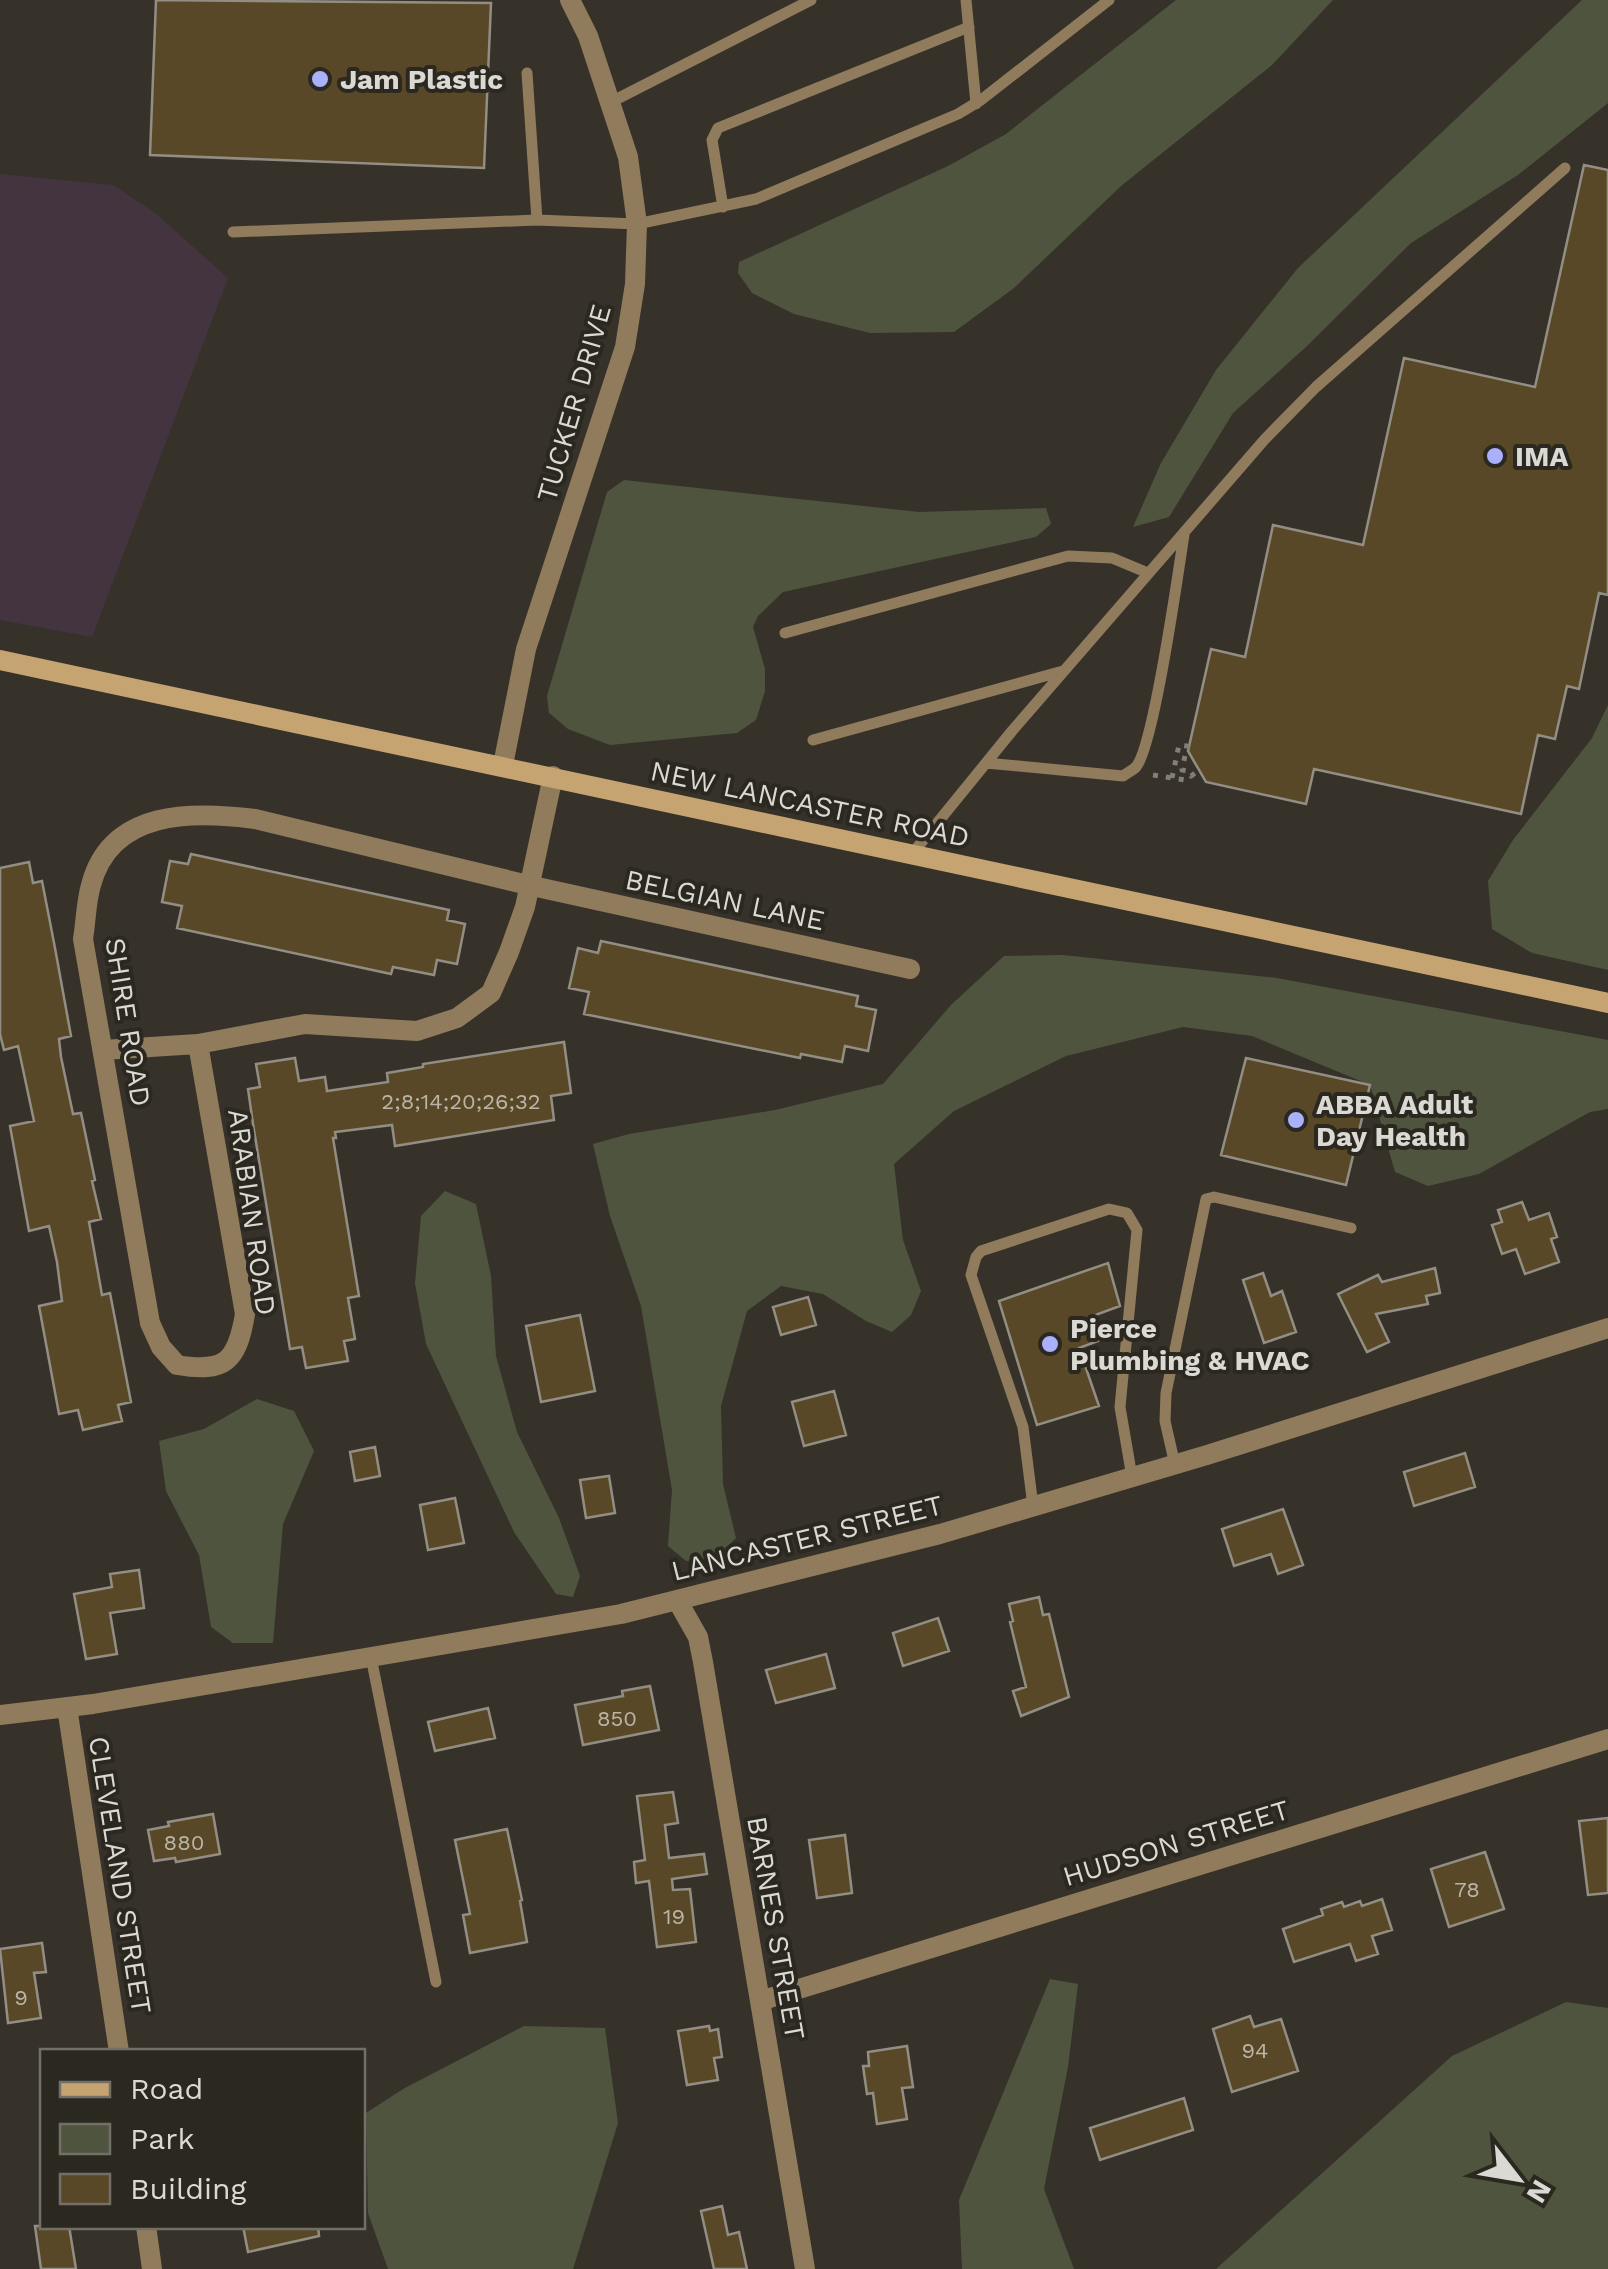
<svg xmlns="http://www.w3.org/2000/svg" width="1608" height="2269" viewBox="0 0 1608 2269" font-family="'Work Sans',sans-serif">
	<rect width="100%" height="100%" fill="#36322a"/>
	<path fill="#44343f" d="M0,174L113,185L155,213L228,278L92,637L0,620Z"/>
	<path fill="#4f543f" d="M1176,0H1333L1272,65L1121,186L1014,288L954,332L870,333L794,314L752,293L738,273L739,262L948,166L1006,134Z
		M1582,0H1608V103L1518,175L1411,243L1307,346L1233,413L1169,517L1133,527L1161,463L1216,370L1298,268Z
		M624,480L919,512L1046,508L1051,524L1036,537L783,592L758,616L753,627L765,669V691L756,720L737,733L610,745L568,729L549,713L547,696L607,492Z
		M1608,705V970L1532,953L1492,929L1488,881L1513,840L1592,738Z
		M1063,955L1277,978L1608,1040V1109L1590,1112L1479,1174L1428,1186L1395,1172L1370,1085L1252,1036L1183,1027L1066,1056L954,1111L894,1164L903,1240L921,1291L911,1315L892,1332L866,1321L823,1294L781,1286L747,1311L721,1406L723,1484L736,1538L716,1558L686,1561L668,1546L672,1490L641,1306L610,1216L593,1144L629,1134L775,1110L883,1084L951,1005L1004,956Z
		M445,1191L476,1204L491,1276L496,1356L517,1432L559,1518L580,1576L573,1597L556,1594L514,1532L426,1344L415,1283L421,1216Z
		M257,1399L294,1411L314,1451L283,1524L273,1643H233L211,1627L199,1555L166,1491L159,1441L204,1429Z
		M1050,1979L1078,1984L1068,2067L1044,2189L1074,2269H962L959,2200Z
		M1566,2002L1608,2008V2269H1216L1452,2056Z
		M524,2026L605,2028L618,2123L573,2269H388L368,2213L366,2113L403,2089Z"/>
	<path fill="#594827" stroke="#928e84" stroke-width="2.5" d="M156,0L491,3L484,168L150,155Z
		M1584,165L1608,170V595L1599,593L1579,689L1567,686L1555,739L1538,735L1521,814L1314,769L1306,804L1206,782L1188,751L1211,649L1245,657L1273,525L1363,545L1404,358L1535,387Z
		M191,854L449,910L447,920L465,924L457,964L437,960L434,975L393,967L391,974L177,928L182,906L162,902L170,861L188,864Z
		M29,862L33,883L42,881L55,948L71,1036L59,1039L61,1057L73,1114L81,1113L95,1180L92,1181L101,1219L89,1222L102,1295L110,1293L131,1402L118,1405L122,1421L83,1430L78,1410L59,1414L39,1306L62,1301L57,1262L49,1226L29,1231L10,1126L34,1121L18,1046L4,1050L0,1034V868Z
		M601,941L858,996L856,1006L876,1010L868,1051L845,1046L842,1062L801,1054L800,1058L584,1014L589,992L569,988L578,948L598,953Z
		M564,1042L571,1093L551,1096L554,1120L395,1146L392,1125L335,1132L336,1138H333L359,1296L348,1298L355,1339L344,1341L348,1361L306,1368L302,1347L290,1349L253,1124L248,1089L260,1087L256,1064L295,1058L299,1081L325,1077L327,1091L388,1082L387,1073L423,1067V1064Z
		M1246,1058L1370,1085L1346,1185L1221,1155Z
		M1522,1202L1529,1220L1549,1213L1557,1237L1551,1239L1559,1262L1525,1274L1516,1249L1502,1254L1492,1225L1502,1222L1498,1210Z
		M1108,1263L1120,1306L1090,1317L1098,1341L1079,1348L1099,1406L1037,1425L999,1301Z
		M1435,1268L1440,1293L1426,1296L1428,1304L1376,1314L1389,1342L1367,1352L1338,1294L1378,1275L1382,1282Z
		M1263,1273L1271,1296L1282,1291L1296,1332L1264,1343L1243,1280Z
		M808,1297L816,1325L781,1335L773,1307Z
		M580,1315L595,1391L541,1402L526,1326Z
		M834,1391L846,1435L804,1446L792,1402Z
		M375,1447L380,1476L355,1481L350,1452Z
		M1465,1453L1475,1487L1414,1506L1404,1472Z
		M609,1476L615,1513L586,1518L580,1480Z
		M455,1498L464,1543L428,1550L420,1505Z
		M1283,1509L1303,1565L1278,1574L1271,1554L1234,1566L1222,1529Z
		M139,1570L144,1608L110,1613L117,1654L86,1659L74,1594L112,1587L110,1574Z
		M1039,1597L1043,1615L1049,1614L1069,1697L1021,1716L1013,1691L1026,1687L1010,1622L1013,1621L1009,1604Z
		M938,1618L949,1651L903,1666L893,1633Z
		M826,1654L835,1688L776,1703L766,1670Z
		M650,1686L659,1730L583,1745L575,1705L623,1696L622,1691Z
		M488,1708L495,1738L435,1751L428,1722Z
		M673,1792L678,1823L665,1825L669,1858L704,1854L707,1874L672,1879L673,1890L690,1889L696,1942L657,1947L649,1881L636,1883L634,1862L645,1860L637,1796Z
		M213,1814L220,1854L176,1862L175,1858L154,1861L148,1830L169,1826L168,1822Z
		M1608,1818V1893L1588,1895L1579,1821Z
		M507,1829L522,1900L520,1901L527,1942L470,1953L463,1915L470,1914L455,1840Z
		M845,1835L852,1893L817,1898L809,1840Z
		M1485,1852L1504,1909L1449,1927L1431,1869Z
		M1382,1899L1392,1930L1372,1936L1378,1954L1356,1961L1350,1944L1294,1962L1283,1929L1323,1915L1321,1909L1342,1902L1344,1907L1360,1901L1362,1906Z
		M42,1943L46,1972L34,1973L41,2018L8,2023L0,1949Z
		M1250,2016L1254,2027L1281,2019L1298,2071L1232,2092L1213,2029Z
		M709,2026L710,2031L718,2029L722,2057L714,2058L718,2080L687,2085L678,2031Z
		M907,2046L913,2087L902,2088L907,2119L877,2124L873,2093L867,2094L863,2066H869L868,2052Z
		M1184,2098L1193,2130L1100,2160L1090,2128Z
		M722,2206L728,2235L739,2232L747,2269H714L701,2211Z
		M35,2226H69L76,2269H41Z
		M243,2226H318L319,2236L248,2252Z"/>
	<g fill="none" stroke-linecap="round" stroke-linejoin="round">
		<path stroke="#827f78" stroke-width="5" stroke-dasharray="5 8" stroke-linecap="butt" d="M1153,775L1185,780L1191,777
			M1172,778L1179,745L1187,746L1182,770L1188,771L1191,776L1199,770"/>
		<path stroke="#907b5c" stroke-width="11" d="M966,0L976,104
			M527,73L537,220
			M611,102L811,0
			M723,207L712,140L718,128L969,27
			M233,232L537,220L637,224L756,199L958,114L981,100L1109,0
			M785,633L1068,556L1112,558L1148,573
			M813,740L1063,671
			M986,763L1123,776C1127,773 1132,771 1136,767C1154,746 1178,573 1184,535
			M912,854L1012,731L1265,439L1316,387L1565,168
			M1175,1465L1165,1421L1166,1393L1206,1199L1214,1197L1351,1228
			M1033,1506L1023,1427L971,1275L976,1257L981,1251L1109,1209L1127,1213L1137,1230L1120,1407L1132,1477
			M371,1657L436,1982"/>
		<path stroke="#907b5c" stroke-width="20" d="M503,765L526,649L625,347L635,284L637,224L628,157L588,36L570,0
			M198,1044L245,1314C237,1362 225,1373 177,1365L161,1347L150,1323L83,939C86,921 86,902 91,885C111,809 193,811 255,819L528,885L910,969
			M103,1050L198,1044L305,1024L417,1031L457,1018L491,993L509,952L525,907L553,776
			M677,1600L698,1637L703,1662L805,2269
			M67,1707L119,2052
			M0,1715L93,1704L371,1657L621,1614L677,1600L940,1534L1207,1455L1608,1328
			M760,2001L1608,1739
			M146,2226L152,2269"/>
		<path stroke="#c6a472" stroke-width="20" d="M0,660L1608,1003"/>
	</g>
	<g fill="#aab0fb" stroke="#2b2820" stroke-width="4">
		<circle cx="320" cy="79" r="10"/>
		<circle cx="1495" cy="456" r="10"/>
		<circle cx="1296" cy="1120" r="10"/>
		<circle cx="1050" cy="1344" r="10"/>
	</g>
	<g text-anchor="middle" dominant-baseline="central" stroke-width="8" stroke-linejoin="round" paint-order="stroke">
		<g font-size="22" fill="#bab5a9">
			<text x="461" y="1101">2;8;14;20;26;32</text>
			<text x="617" y="1718">850</text>
			<text x="184" y="1842">880</text>
			<text x="1467" y="1889">78</text>
			<text x="674" y="1916">19</text>
			<text x="21" y="1997">9</text>
			<text x="1255" y="2050">94</text>
		</g>
		<g font-size="28" font-weight="bold" fill="#dbd9d4" stroke="#2b2820" text-anchor="start">
			<text x="340" y="79">Jam Plastic</text>
			<text x="1515" y="456">IMA</text>
			<text x="1316" y="1104">ABBA Adult<tspan x="1316" dy="32">Day Health</tspan></text>
			<text x="1070" y="1328">Pierce<tspan x="1070" dy="32">Plumbing &amp; HVAC</tspan></text>
		</g>
		<g font-size="28" fill="#dbd9d4" stroke="#2b2820">
			<text transform="translate(574 403) rotate(-74)">TUCKER DRIVE</text>
			<text transform="translate(810 804) rotate(12)">NEW LANCASTER ROAD</text>
			<text transform="translate(725 900) rotate(12)">BELGIAN LANE</text>
			<text transform="translate(128 1022) rotate(81)">SHIRE ROAD</text>
			<text transform="translate(252 1212) rotate(82)">ARABIAN ROAD</text>
			<text transform="translate(807 1538) rotate(-14)">LANCASTER STREET</text>
			<text transform="translate(1176 1843) rotate(-17)">HUDSON STREET</text>
			<text transform="translate(120 1875) rotate(81)">CLEVELAND STREET</text>
			<text transform="translate(776 1928) rotate(80)">BARNES STREET</text>
		</g>
	</g>
	<rect x="40" y="2049" width="325" height="180" fill="#2b2820" stroke="#716f68" stroke-width="2.5"/>
	<rect x="60" y="2082" width="50" height="15" fill="#c6a472" stroke="#716f68" stroke-width="2.5"/>
	<text x="130" y="2099" font-size="30" fill="#dbd9d4">Road</text>
	<rect x="60" y="2124" width="50" height="30" fill="#4f543f" stroke="#716f68" stroke-width="2.5"/>
	<text x="130" y="2149" font-size="30" fill="#dbd9d4">Park</text>
	<rect x="60" y="2174" width="50" height="30" fill="#594827" stroke="#716f68" stroke-width="2.5"/>
	<text x="130" y="2199" font-size="30" fill="#dbd9d4">Building</text>
	<g transform="translate(1518 2179) rotate(121)" stroke="#2b2820" stroke-width="8" paint-order="stroke">
	<path d="M0-8L18 38L0 25L-18 38Z" fill="#dbd9d4"/>
	<text y="-15" font-size="28" font-weight="bold" text-anchor="middle" fill="#dbd9d4">N</text>
	</g>
</svg>
